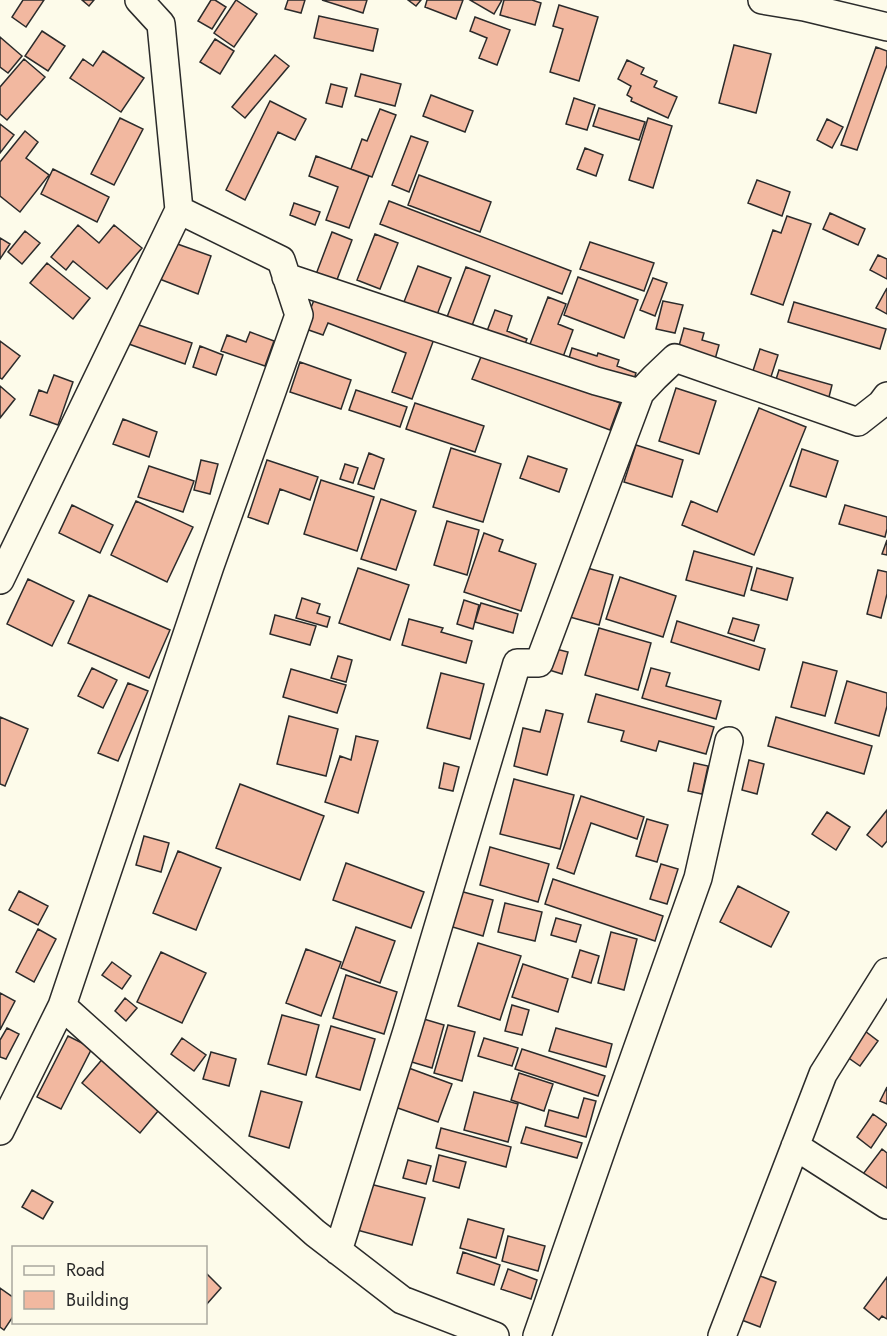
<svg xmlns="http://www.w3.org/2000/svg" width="887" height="1336" viewBox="0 0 887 1336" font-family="Jost,sans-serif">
	<rect width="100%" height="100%" fill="#fdfbea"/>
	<path fill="#f2b8a0" stroke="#2b2b2b" stroke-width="1.5" d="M23,0H44L26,27L12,17Z
		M82,0H94L89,6Z
		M211,0H215L226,7L212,29L198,21Z
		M236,0L257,14L234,47L214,33Z
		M288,0H305L301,13L285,9Z
		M322,0H367L363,13Z
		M408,0H421L416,6Z
		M427,0H463L456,19L425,7Z
		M470,0H502L494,14Z
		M504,0H532L541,3L535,25L500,15Z
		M559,5L598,17L579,81L550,72L563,29L553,26Z
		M319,16L378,29L373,51L314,38Z
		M475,17L510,30L497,65L479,58L487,38L470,31Z
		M42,31L65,46L48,71L25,56Z
		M0,37L22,56L8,73L0,67Z
		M215,39L234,51L220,74L200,62Z
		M734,45L771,54L756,113L719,103Z
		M876,47L887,51V65L857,150L841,145Z
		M103,51L144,78L121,112L70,78L83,59L93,66Z
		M275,55L289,66L245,118L232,107Z
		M24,59L45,77L7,120L0,114V87Z
		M627,60L644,68L641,74L657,81L654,87L677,97L668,118L631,101L632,98L627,95L631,86L618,79Z
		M361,74L401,84L395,106L355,96Z
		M331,84L347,88L342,107L326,103Z
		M431,95L473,111L465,132L423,116Z
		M574,98L595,105L587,130L566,124Z
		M270,101L306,119L295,140L278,132L245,200L226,190Z
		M599,108L645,122L639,140L593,126Z
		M380,109L396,115L372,177L351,169L362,139L367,141Z
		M120,118L143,129L114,185L91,174Z
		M648,118L672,126L653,188L629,180Z
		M827,119L843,127L832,148L817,140Z
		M0,124L14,135L0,153Z
		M25,131L38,142L26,158L49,175L20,212L0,196V162Z
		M411,136L428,142L409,192L392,185Z
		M585,148L603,155L596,176L577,169Z
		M316,156L369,176L349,228L326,220L338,187L309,176Z
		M53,169L109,197L97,222L41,194Z
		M419,175L491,202L480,232L408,205Z
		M757,180L790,192L782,216L748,203Z
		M389,201L571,271L562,294L380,224Z
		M294,203L320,212L315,225L290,215Z
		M830,213L865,229L858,245L823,229Z
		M787,216L811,224L783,305L751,294L773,230L781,233Z
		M78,225L99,243L114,225L142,248L107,289L73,261L66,270L51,257Z
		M25,231L40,243L22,264L8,252Z
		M332,232L352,240L335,285L315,277Z
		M375,234L398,243L380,289L357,280Z
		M0,238L10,244L0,259Z
		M169,241L211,256L198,294L157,278Z
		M590,242L654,263L644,291L580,269Z
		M878,255L887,259V279L870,270Z
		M47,263L90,298L73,319L30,283Z
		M418,266L451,278L435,320L402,307Z
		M466,267L490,276L469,334L444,325Z
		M578,277L638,300L624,338L564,315Z
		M653,278L667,283L655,316L640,310Z
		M887,288V314L876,308Z
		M316,295L434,339L412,399L392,392L406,353L328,323L323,335L303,328Z
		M548,297L566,304L558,324L573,330L560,365L527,352Z
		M663,301L683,305L675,333L656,329Z
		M794,302L886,329L880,349L788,322Z
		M495,310L512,316L507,331L527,339L521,353L484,339Z
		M133,323L192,343L185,364L126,343Z
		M684,328L704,333L702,340L719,345L714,363L677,353Z
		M250,332L274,341L265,366L221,351L227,335L246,342Z
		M0,341L20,356L2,379L0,378Z
		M200,346L223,355L216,375L193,367Z
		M572,348L597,356L598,353L619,360L617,366L636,373L631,389L566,368Z
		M760,349L778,355L768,386L750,380Z
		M483,352L620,403L610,430L472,379Z
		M300,362L351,380L341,409L290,392Z
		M779,370L832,385L827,405L773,389Z
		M54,375L73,382L58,425L30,415L39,390L47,393Z
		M0,386L15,399L0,418Z
		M676,388L716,401L699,454L659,441Z
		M356,390L407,407L400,427L349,410Z
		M415,403L484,426L475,452L406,429Z
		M759,408L806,427L754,555L682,525L691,501L717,512Z
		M123,419L157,432L149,457L113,444Z
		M636,445L683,460L672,497L624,482Z
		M451,448L501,464L483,522L433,507Z
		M802,449L838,461L826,497L790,486Z
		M369,453L384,459L374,489L358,484Z
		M528,456L567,469L559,492L520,478Z
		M201,460L218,464L210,494L194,490Z
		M267,460L318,477L310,500L280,489L268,524L248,517Z
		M345,464L358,468L353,483L340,479Z
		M149,466L194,481L183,512L138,497Z
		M321,480L374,497L357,551L304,534Z
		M381,499L416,511L396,570L361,559Z
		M136,501L193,527L167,582L111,555Z
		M72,505L113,525L100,553L59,533Z
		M845,505L887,517V529L885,537L839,524Z
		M447,521L479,530L467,575L434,565Z
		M484,533L503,540L499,551L536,564L521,611L464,592Z
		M887,540V555L882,554Z
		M694,551L752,567L744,596L686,580Z
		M580,566L613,575L599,625L566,616Z
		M358,568L409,585L390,640L339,623Z
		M757,568L793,578L787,600L751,590Z
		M878,570L887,572V594L881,618L867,614Z
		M620,577L676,596L663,637L606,619Z
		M28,579L74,601L52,646L7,624Z
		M89,595L170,630L149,678L68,643Z
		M302,598L320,604L317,613L330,617L327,627L296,618Z
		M464,600L479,605L473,629L457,624Z
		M481,603L518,614L513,633L475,622Z
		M275,615L316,626L310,645L270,634Z
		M733,618L759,625L754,641L728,633Z
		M409,619L443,628L441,632L472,641L466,663L402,645Z
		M677,621L765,649L759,670L671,642Z
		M599,628L651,643L638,690L585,675Z
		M552,648L568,652L562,674L546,669Z
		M338,656L352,660L346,682L331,678Z
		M803,662L837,671L825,716L791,707Z
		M92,668L117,680L103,708L78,696Z
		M651,668L670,673L666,686L721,701L716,719L642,698Z
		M291,669L346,685L337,713L283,697Z
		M441,673L484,684L470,739L427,728Z
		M847,681L887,693V706L879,736L835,723Z
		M128,683L148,691L118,761L98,753Z
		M596,694L714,727L706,754L659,741L656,751L621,741L624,731L588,722Z
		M546,710L563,714L547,775L514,766L523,728L540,732Z
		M289,716L338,729L326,776L277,764Z
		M0,717L28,729L5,786L0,784Z
		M776,717L872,746L864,774L768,746Z
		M356,736L378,741L358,813L325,802L340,756L351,760Z
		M749,760L764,764L757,794L742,790Z
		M444,763L459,767L453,791L439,788Z
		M694,763L708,766L702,794L688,791Z
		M514,779L574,795L560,849L500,834Z
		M240,784L324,816L300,880L216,848Z
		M581,796L644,817L637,839L591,823L574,874L557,868Z
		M887,810V841L882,847L867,835Z
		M827,812L850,827L836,850L812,834Z
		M647,819L668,825L657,862L636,856Z
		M144,836L169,843L161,872L136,865Z
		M490,847L549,864L538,902L480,885Z
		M178,851L221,868L196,930L153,913Z
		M346,863L424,892L411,928L333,900Z
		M661,864L678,869L667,904L650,899Z
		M553,879L663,916L655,941L545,904Z
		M738,886L789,912L771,947L720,922Z
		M456,890L493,900L483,936L446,925Z
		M19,891L48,906L38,925L9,910Z
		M505,903L542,912L535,941L498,932Z
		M556,918L581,925L576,942L551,935Z
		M356,927L395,941L380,983L341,968Z
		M38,929L56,939L34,982L16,972Z
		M611,932L637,939L624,990L598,983Z
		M478,943L521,956L500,1020L458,1006Z
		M306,949L341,962L321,1016L286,1003Z
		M580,950L599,956L591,983L572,977Z
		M161,952L206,973L182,1023L137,1002Z
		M112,962L131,976L122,989L102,975Z
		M523,964L568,979L558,1012L512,997Z
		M346,975L397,992L384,1034L333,1018Z
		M0,993L15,1001L0,1030Z
		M125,998L137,1008L126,1021L115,1011Z
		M512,1005L529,1010L522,1035L505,1031Z
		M282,1015L319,1025L306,1075L268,1064Z
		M417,1017L444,1025L432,1068L405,1060Z
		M448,1025L475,1032L462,1081L434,1073Z
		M331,1026L375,1039L360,1090L316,1077Z
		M7,1028L19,1034L6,1059L0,1057V1040Z
		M556,1028L612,1044L606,1067L549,1051Z
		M861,1028L878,1041L860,1066L843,1054Z
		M68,1036L92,1048L61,1109L37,1097Z
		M182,1038L206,1055L194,1071L171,1054Z
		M484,1038L518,1048L512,1066L478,1056Z
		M522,1049L605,1076L598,1096L515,1069Z
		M211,1052L236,1059L229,1086L203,1079Z
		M105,1056L163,1105L140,1133L82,1083Z
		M406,1067L452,1084L438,1122L392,1106Z
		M519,1073L553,1084L544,1111L511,1100Z
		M887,1087V1104L880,1101Z
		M261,1091L302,1102L289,1148L249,1136Z
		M474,1092L518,1104L508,1142L464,1130Z
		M584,1098L596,1101L586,1137L545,1126L549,1110L578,1118Z
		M873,1114L887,1124L871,1148L857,1137Z
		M526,1127L582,1143L577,1158L521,1143Z
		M441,1128L511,1147L506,1167L436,1148Z
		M882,1149L887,1153V1192L863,1174Z
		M439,1155L466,1162L459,1188L433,1181Z
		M408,1160L431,1166L426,1184L403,1178Z
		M370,1184L425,1198L412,1245L357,1230Z
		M32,1190L53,1202L43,1219L22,1207Z
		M468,1219L504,1229L496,1258L460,1248Z
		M508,1236L545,1246L538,1271L502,1261Z
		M463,1252L500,1265L494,1285L457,1273Z
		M508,1269L537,1280L531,1299L501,1289Z
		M206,1273L221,1288L206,1305Z
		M755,1274L776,1282L760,1327L739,1319Z
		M887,1277V1319L882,1316L879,1320L864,1308Z
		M0,1288L14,1298V1315L4,1330L0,1327Z"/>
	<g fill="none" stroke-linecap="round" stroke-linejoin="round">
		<defs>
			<path id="street" d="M139,0L161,24L179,210
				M762,0L804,7L887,27
				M286,277L596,381L640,393L655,377L675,358L858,422L881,404L887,396
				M0,580L179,210L281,260L299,315L210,566L62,1006L0,1131
				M62,1006L315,1233L402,1300L495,1336
				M795,1146L887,1205
				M338,1251L407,1031L517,663H539L640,393
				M537,1336L606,1137L698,878L729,741
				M722,1336L823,1074L887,972"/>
		</defs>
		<use href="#street" stroke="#2b2b2b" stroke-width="30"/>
		<use href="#street" stroke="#fdfbea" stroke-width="27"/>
	</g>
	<rect x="12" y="1246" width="195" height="78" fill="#fdfbea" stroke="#a9a89e" stroke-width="1.5"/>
	<rect x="24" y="1266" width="30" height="9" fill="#fdfbea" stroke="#a9a89e" stroke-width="1.5"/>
	<text x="66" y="1276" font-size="18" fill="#2b2b2b">Road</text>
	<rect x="24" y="1291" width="30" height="18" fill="#f2b8a0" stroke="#a9a89e" stroke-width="1.5"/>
	<text x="66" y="1306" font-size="18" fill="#2b2b2b">Building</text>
</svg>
